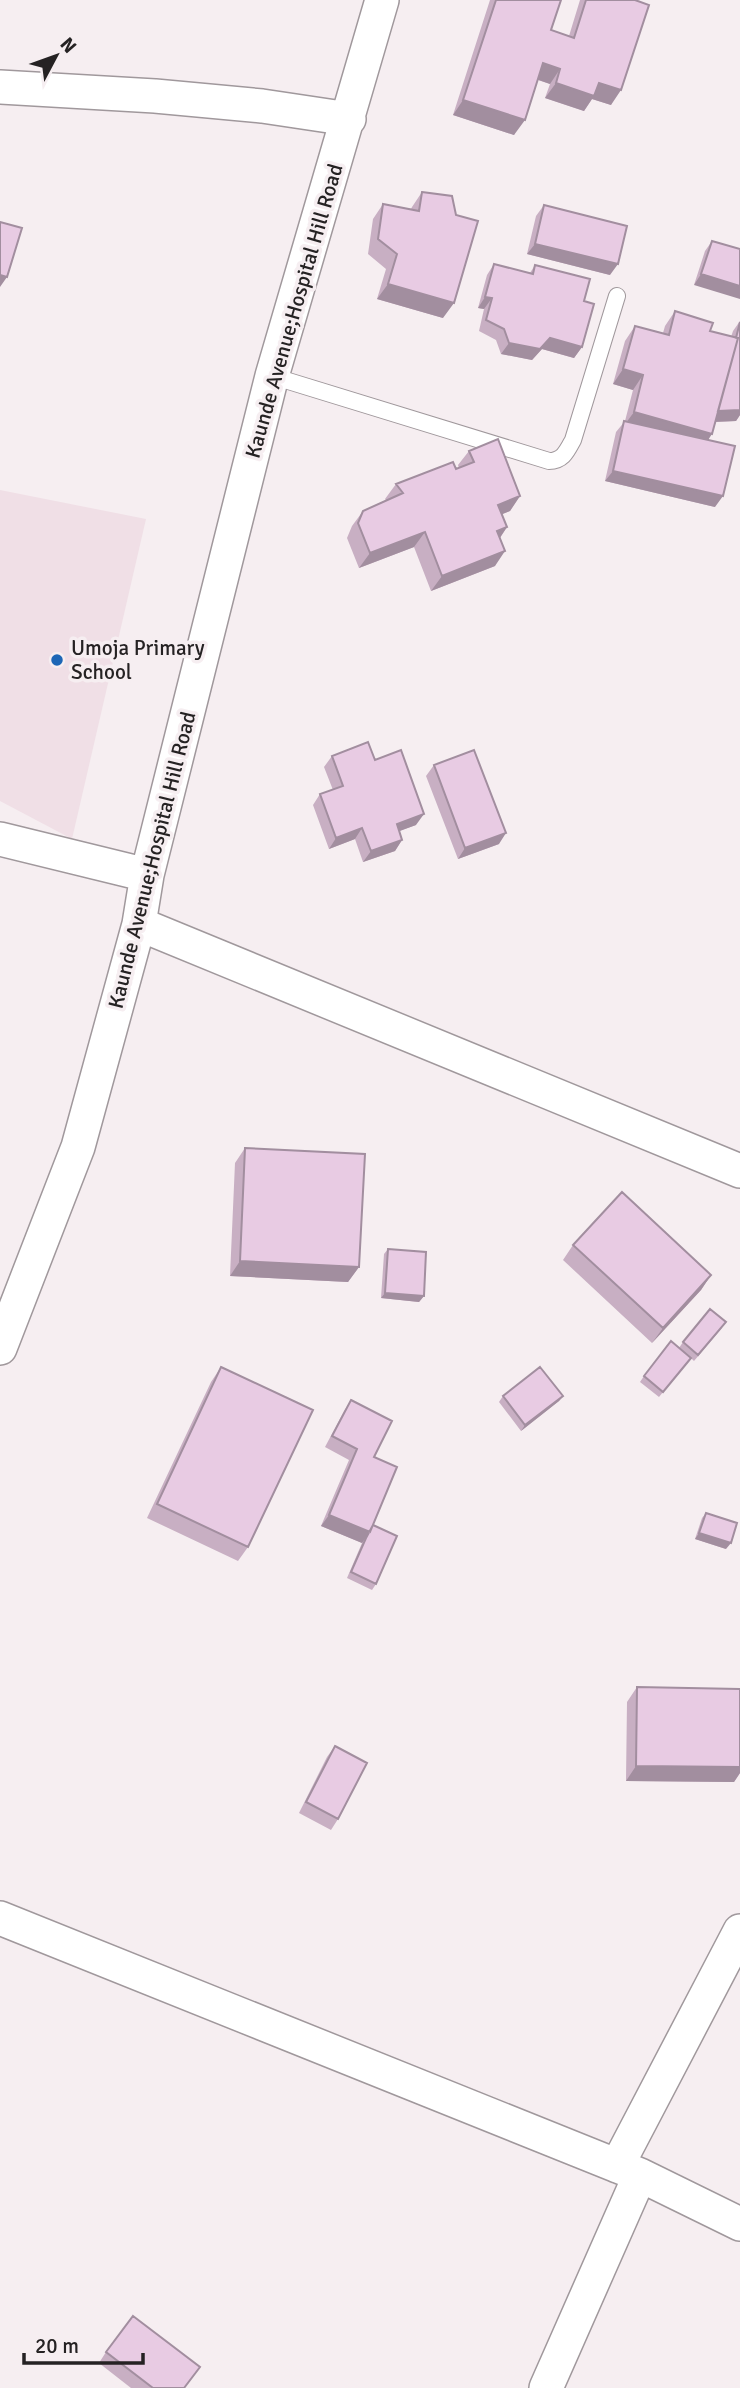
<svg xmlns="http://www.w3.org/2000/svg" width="740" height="2388" viewBox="0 0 740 2388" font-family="Signika,sans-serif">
	<rect width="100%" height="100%" fill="#f6eef1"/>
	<path fill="#f0dfe6" d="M0,490L146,519L72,839L0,801Z"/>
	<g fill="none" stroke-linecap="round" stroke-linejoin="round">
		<defs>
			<path id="lane" d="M272,376L549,461C563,461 567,451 573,440L617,296"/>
			<path id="street" d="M0,87L155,96L262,106L349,119
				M0,839L147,875
				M139,924L740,1171
				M0,1348L78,1147L139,924L147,875L272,376L382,0
				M0,1918L640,2175L740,2224
				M617,2166L740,1931
				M546,2388L640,2175"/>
		</defs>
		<use href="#lane" stroke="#a0989c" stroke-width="18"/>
		<use href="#street" stroke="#a0989c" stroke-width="36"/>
		<use href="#lane" stroke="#fff" stroke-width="16"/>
		<use href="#street" stroke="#fff" stroke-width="33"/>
	</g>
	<path fill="#c8afc3" d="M490,0H561L551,30L569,36L580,0H635L611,105L592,99L584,111L545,98L550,84L538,80L514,135L453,115Z
		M422,192L443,318L377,299L386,269L368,254L373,219L383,204L411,209L412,207Z
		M544,205L610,275L527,254L536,216Z
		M712,241L740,249L694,285L705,251Z
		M494,264L530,273L535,265L584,301L582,347L574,358L542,349L532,360L501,354L496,340L479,331L484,309L478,308L487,275Z
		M675,311L710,331L731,337L733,331L740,321V415L736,421L716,422L708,440L715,507L605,481L616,432L625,421L633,390L613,384L625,341L635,326L663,333L665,326Z
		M469,451L520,496L510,511L502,514L507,527L500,538L495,566L431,591L414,547L359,568L347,538L352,526L363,511L386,500L385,499L396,484L459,468L458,465Z
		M332,756L375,760L416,825L399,831L402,840L395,851L363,862L355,839L329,849L313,805L320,794L333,790L324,767Z
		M434,765L499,844L458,859L426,776Z
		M245,1148L359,1267L348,1282L230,1276L235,1163Z
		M573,1245L711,1275L701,1290L652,1343L563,1260Z
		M388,1249L424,1296L419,1302L381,1298L384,1254Z
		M722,1328L694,1361L691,1358L659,1397L640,1382L644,1376L679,1348L683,1342Z
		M221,1367L248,1547L238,1561L147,1518L211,1382Z
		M503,1396H563L559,1401L521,1431L499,1402Z
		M351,1400L374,1457L373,1525L376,1584L372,1590L347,1578L362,1543L321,1526L349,1460L325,1447L344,1411Z
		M706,1513L726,1549L695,1539L702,1518Z
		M637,1687L740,1689V1773L734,1782L626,1781L627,1702Z
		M335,1746L338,1819L331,1830L299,1813L327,1757Z
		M106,2352L185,2388H131L99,2363Z"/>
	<path fill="#a28e9f" d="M543,63L560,69L550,84L533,78Z
		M556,83H599L621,90L611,105L592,99L584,111L545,98Z
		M463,100L525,120L514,135L453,115Z
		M535,244L618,264L610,275L527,254Z
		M701,274L740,286V299L694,285Z
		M0,275L7,277L0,287Z
		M388,284L454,303L443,318L377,299Z
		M485,297L492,298L484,309L478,308Z
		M550,338L582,347L574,358L542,349L532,360L501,354L509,343Z
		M623,369L643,375L633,390L613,384Z
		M740,410V415L736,421L711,422L718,411Z
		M634,412L712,434L702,449L623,427Z
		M613,471L723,496L715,507L605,481Z
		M520,496L510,511L488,520L498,505Z
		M507,527L497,542V531Z
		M425,532L414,547L359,568L370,553Z
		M505,551L495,566L431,591L442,576Z
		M424,814L416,825L389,835L397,824Z
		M362,828L355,839L329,849L336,838Z
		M506,833L499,844L458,859L465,848Z
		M402,840L395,851L363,862L371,851Z
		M240,1261L359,1267L348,1282L230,1276Z
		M711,1275L701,1290L652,1343L663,1328Z
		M385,1293L424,1296L419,1302L381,1298Z
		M563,1396L559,1401L521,1431L525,1425Z
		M329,1515L370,1532L362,1543L321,1526Z
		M699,1533L731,1543L726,1549L695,1539Z
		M636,1766L740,1767V1773L734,1782L626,1781Z"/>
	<path fill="#e8cbe3" stroke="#a28e9f" stroke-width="2" d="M496,0H561L551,30L574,38L586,0H635L649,5L621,90L599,83L594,96L556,83L560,69L543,63L525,120L463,100Z
		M422,192L452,196L456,215L478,221L454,303L388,284L397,254L378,239L383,204L419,211Z
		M544,205L627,226L618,264L535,244Z
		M0,222L22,228L7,277L0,275Z
		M712,241L740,249V286L701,274Z
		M494,264L533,274L535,265L590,279L584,301L594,304L582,347L550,338L540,349L509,343L504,329L486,320L492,298L485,297Z
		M675,311L713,323L710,331L738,338L712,434L634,412L643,375L623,369L635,326L669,335Z
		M740,322V410L718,411L738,338H736Z
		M624,421L735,446L723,496L613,471Z
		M498,439L520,496L498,505L507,527L497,531L505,551L442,576L425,532L370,553L358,523L363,511L403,493L396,484L453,462L456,469L474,462L469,451Z
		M368,742L375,760L401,750L424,814L397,824L402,840L371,851L362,828L336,838L320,794L343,786L332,756Z
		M474,750L506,833L465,848L434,765Z
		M245,1148L365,1154L359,1267L240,1261Z
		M622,1192L711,1275L663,1328L573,1245Z
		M388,1249L426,1252L424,1296L385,1293Z
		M710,1309L726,1322L698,1355L683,1342Z
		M671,1341L691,1358L663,1392L644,1376Z
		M221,1367L313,1410L248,1547L157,1504Z
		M540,1367L563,1396L525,1425L503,1396Z
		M351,1400L392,1421L374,1457L397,1467L370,1532L329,1515L357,1449L332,1436Z
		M706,1513L737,1523L731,1543L699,1533Z
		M373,1525L397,1536L376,1584L351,1572L366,1538Z
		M637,1687L740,1689V1767L636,1766Z
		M335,1746L367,1763L338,1819L306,1802Z
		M133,2316L200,2367L184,2388H153L106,2352Z"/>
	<circle fill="#1d66b6" stroke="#f6eef1" stroke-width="2.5" cx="57" cy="660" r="7"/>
	<g text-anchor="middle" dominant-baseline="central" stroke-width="7" stroke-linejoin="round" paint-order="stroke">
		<g font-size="21" fill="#252223" stroke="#f6eef1">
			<text transform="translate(294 311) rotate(-74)">Kaunde Avenue;Hospital Hill Road</text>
			<text transform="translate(152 860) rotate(-76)">Kaunde Avenue;Hospital Hill Road</text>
		</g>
		<g font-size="21" fill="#252223" stroke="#f6eef1" text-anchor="start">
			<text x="71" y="648">Umoja Primary<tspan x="71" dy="24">School</tspan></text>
		</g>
	</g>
	<g transform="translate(56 56) rotate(49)" stroke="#f6eef1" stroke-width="5" paint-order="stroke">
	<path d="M0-5L12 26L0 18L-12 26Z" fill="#252223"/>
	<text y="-10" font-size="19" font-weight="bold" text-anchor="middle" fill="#252223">N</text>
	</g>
	<path d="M24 2353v10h119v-10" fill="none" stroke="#252223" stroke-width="3.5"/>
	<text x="35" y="2353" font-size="21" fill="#252223" stroke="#f6eef1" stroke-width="5" paint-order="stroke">20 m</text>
</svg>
